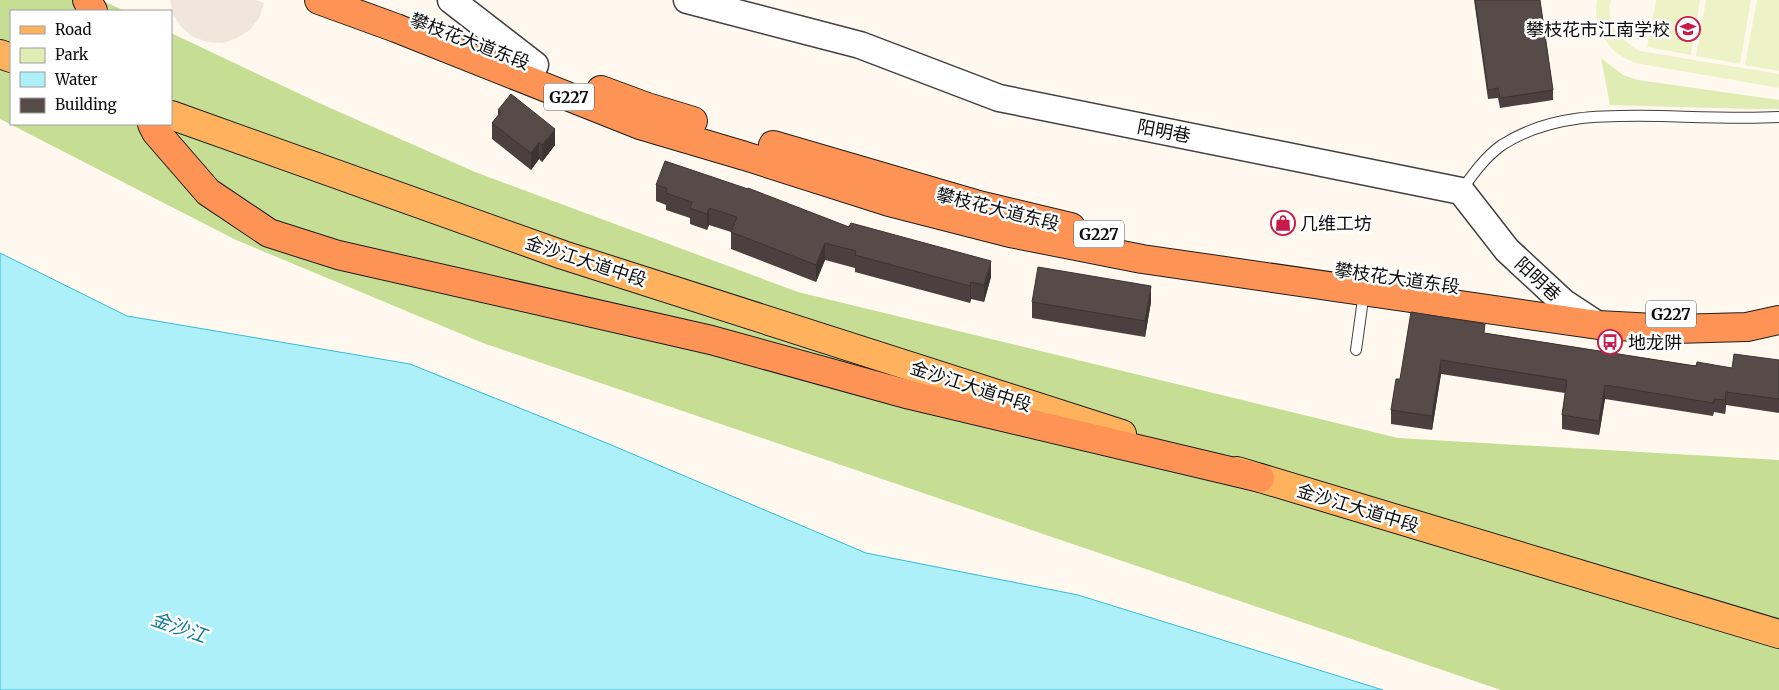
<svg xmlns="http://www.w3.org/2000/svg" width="1779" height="690" viewBox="0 0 1779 690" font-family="Merriweather,'Noto Sans SC',serif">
	<rect width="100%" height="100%" fill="#fff8ee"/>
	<path fill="#dfecb4" d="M1601,58L1623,75L1638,80L1779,100V109H1751L1610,105Z"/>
	<path fill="#c6de93" d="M0,0H101L125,11H11V124H171V33L319,103L475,172L798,292L1398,438L1779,460V690H1501L483,343L236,240L0,119Z"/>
	<path fill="#eef3c7" d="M1597,0H1611C1605,24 1620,40 1640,51L1779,74V88L1635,63C1629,60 1622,57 1617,53C1602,41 1593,19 1597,0Z
		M1656,0H1700L1691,55L1647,47Z
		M1706,0H1751L1740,64L1696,56Z
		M1757,0H1779V71L1745,65Z"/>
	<path fill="#f0e6dc" d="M170,0H256L264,3L259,18L250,30L237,38L223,43L208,42L193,37L181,27L173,14Z"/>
	<path fill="#aef0fa" stroke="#30bcd7" d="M0,253L127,316L410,364L609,444L866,553L1078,595L1383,690H0Z"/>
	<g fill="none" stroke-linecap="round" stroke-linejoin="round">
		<defs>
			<path id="service" d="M1461,191C1473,174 1485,157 1502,145C1550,114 1605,115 1661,116C1700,117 1740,119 1779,117
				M1356,350L1364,292"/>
			<path id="tertiary" d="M451,0L535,65
				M687,0L860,45L999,98L1461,191L1507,250L1563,302L1598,325"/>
			<path id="primary" d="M0,54L11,58
				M171,115L563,255L1122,434
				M1237,471L1779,634"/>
			<path id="trunk" d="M87,0L93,11
				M319,0L396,28L640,125L745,156L889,202L1010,233L1142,259L1598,325L1674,329L1747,327L1779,320
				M601,90L647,107L693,121
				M152,124L156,132L208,192L269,233L338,255L711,340L910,395L1260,478
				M773,145L975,204L1071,227"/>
		</defs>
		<use href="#service" stroke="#404040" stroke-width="12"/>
		<use href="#tertiary" stroke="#404040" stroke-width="29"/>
		<use href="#primary" stroke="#1e1e1e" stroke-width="30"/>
		<use href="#trunk" stroke="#1e1e1e" stroke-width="30"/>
		<use href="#service" stroke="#fff" stroke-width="10"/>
		<use href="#tertiary" stroke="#fff" stroke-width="26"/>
		<use href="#primary" stroke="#ffb25e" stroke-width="28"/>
		<use href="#trunk" stroke="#fe9356" stroke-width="28"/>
	</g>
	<path fill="#4b403f" d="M1474,0H1540L1553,90V100L1500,108L1498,98L1488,99Z
		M498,110L555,145L542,162L539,159L531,170L492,139V123L498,115Z
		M656,185L849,227L991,277L984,302L971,299L970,303L855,272V268L825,260L816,282L731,249V232L709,225L707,230L690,224V218L666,210V205L656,201Z
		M1032,302H1151L1145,337L1032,318Z
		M1485,333L1689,365L1732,368L1779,360V413L1726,405L1725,414L1714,412L1713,416L1605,399L1599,435L1562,429V415L1565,393L1441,374L1432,430L1391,424V410L1400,379Z"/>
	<path fill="#3d3433" d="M555,129V145L542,162V145Z
		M539,142V159L531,170V153Z
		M709,208V225L707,230V214Z
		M825,243V260L816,282V265Z
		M991,261V277L984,302V285Z
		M971,282V299L970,303V286Z
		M1151,286V302L1145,337V321Z
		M1441,360V374L1432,430V416Z
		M1605,385V399L1599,435V421Z
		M1726,392V405L1725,414V400Z"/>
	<path fill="#574b49" stroke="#3d3433" d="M1475,0H1540L1553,90L1500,98L1498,88L1488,90Z
		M511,94L555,129L542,145L539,142L531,153L492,123L501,112L498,110Z
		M665,161L748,189V188L849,227L851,223L991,261L984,285L971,282L970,286L855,255L856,251L825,243L816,265L731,232L737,217L709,208L707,214L690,208L692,202L666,193L667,188L656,185Z
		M1038,267L1151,286L1145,321L1032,302Z
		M1411,312L1485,324L1484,333L1689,365L1696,366L1697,362L1732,368L1734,354L1779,360V399L1726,392L1725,400L1714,399L1713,403L1605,385L1599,421L1562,415L1567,380L1441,360L1432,416L1391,410L1396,379H1400Z"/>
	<defs>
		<symbol id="school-ring" viewBox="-11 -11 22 22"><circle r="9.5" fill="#fff" stroke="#c71b4c" stroke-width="1.5"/><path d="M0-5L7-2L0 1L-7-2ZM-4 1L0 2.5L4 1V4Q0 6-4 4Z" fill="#c71b4c"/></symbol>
		<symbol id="shop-ring" viewBox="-11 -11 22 22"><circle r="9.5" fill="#fff" stroke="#c71b4c" stroke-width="1.5"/><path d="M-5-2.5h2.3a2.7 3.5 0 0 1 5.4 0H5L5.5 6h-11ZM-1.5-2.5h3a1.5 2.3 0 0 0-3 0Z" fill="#c71b4c"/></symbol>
		<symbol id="bus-ring" viewBox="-11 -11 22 22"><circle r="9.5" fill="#fff" stroke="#c71b4c" stroke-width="1.5"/><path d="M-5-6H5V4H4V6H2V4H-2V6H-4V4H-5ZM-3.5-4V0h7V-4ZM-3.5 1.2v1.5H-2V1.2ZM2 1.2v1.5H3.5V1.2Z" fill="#c71b4c"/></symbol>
	</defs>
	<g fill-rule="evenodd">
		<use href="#school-ring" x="1674" y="15" width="28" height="28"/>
		<use href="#shop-ring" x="1269" y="209" width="28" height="28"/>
		<use href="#bus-ring" x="1596" y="328" width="28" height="28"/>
	</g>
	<g text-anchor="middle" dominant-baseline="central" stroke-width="5" stroke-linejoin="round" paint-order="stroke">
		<g fill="#fff" stroke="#565656" stroke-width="1">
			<rect x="544" y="83.5" width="50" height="27" rx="4"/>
			<rect x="1074" y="220.5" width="50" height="27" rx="4"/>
			<rect x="1646" y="300.5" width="50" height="27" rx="4"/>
		</g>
		<g font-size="16" font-weight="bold" fill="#0d0d0d">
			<text x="569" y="97">G227</text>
			<text x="1099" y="234">G227</text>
			<text x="1671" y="314">G227</text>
		</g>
		<g font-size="18" fill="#0d0d0d" stroke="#fff" text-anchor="start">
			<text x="1670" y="29" text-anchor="end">攀枝花市江南学校</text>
			<text x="1300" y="223">几维工坊</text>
			<text x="1628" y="342">地龙阱</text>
		</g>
		<g font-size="18" fill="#0d0d0d" stroke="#fff">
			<text transform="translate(470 41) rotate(21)">攀枝花大道东段</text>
			<text transform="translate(1164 131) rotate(11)">阳明巷</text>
			<text transform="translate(998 209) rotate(14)">攀枝花大道东段</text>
			<text transform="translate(586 261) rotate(18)">金沙江大道中段</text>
			<text transform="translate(1397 278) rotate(8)">攀枝花大道东段</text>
			<text transform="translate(1538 279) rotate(43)">阳明巷</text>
			<text transform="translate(971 386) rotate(18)">金沙江大道中段</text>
			<text transform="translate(1358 508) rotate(17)">金沙江大道中段</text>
		</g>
		<g font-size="19" font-style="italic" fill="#0e7d99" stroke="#fff">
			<text transform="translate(179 627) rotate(19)">金沙江</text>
		</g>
	</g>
	<rect x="10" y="10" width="162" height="115" fill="#ffffff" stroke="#9e9e9e"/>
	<rect x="20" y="26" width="25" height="8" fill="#ffb25e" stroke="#9e9e9e"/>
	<text x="55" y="35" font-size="15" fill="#0d0d0d">Road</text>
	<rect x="20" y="48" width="25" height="15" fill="#dfecb4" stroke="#9e9e9e"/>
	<text x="55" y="60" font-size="15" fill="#0d0d0d">Park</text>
	<rect x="20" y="72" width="25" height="15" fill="#aef0fa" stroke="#9e9e9e"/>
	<text x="55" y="85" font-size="15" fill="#0d0d0d">Water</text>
	<rect x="20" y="98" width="25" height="15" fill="#574b49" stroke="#9e9e9e"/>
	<text x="55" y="110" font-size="15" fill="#0d0d0d">Building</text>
</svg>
